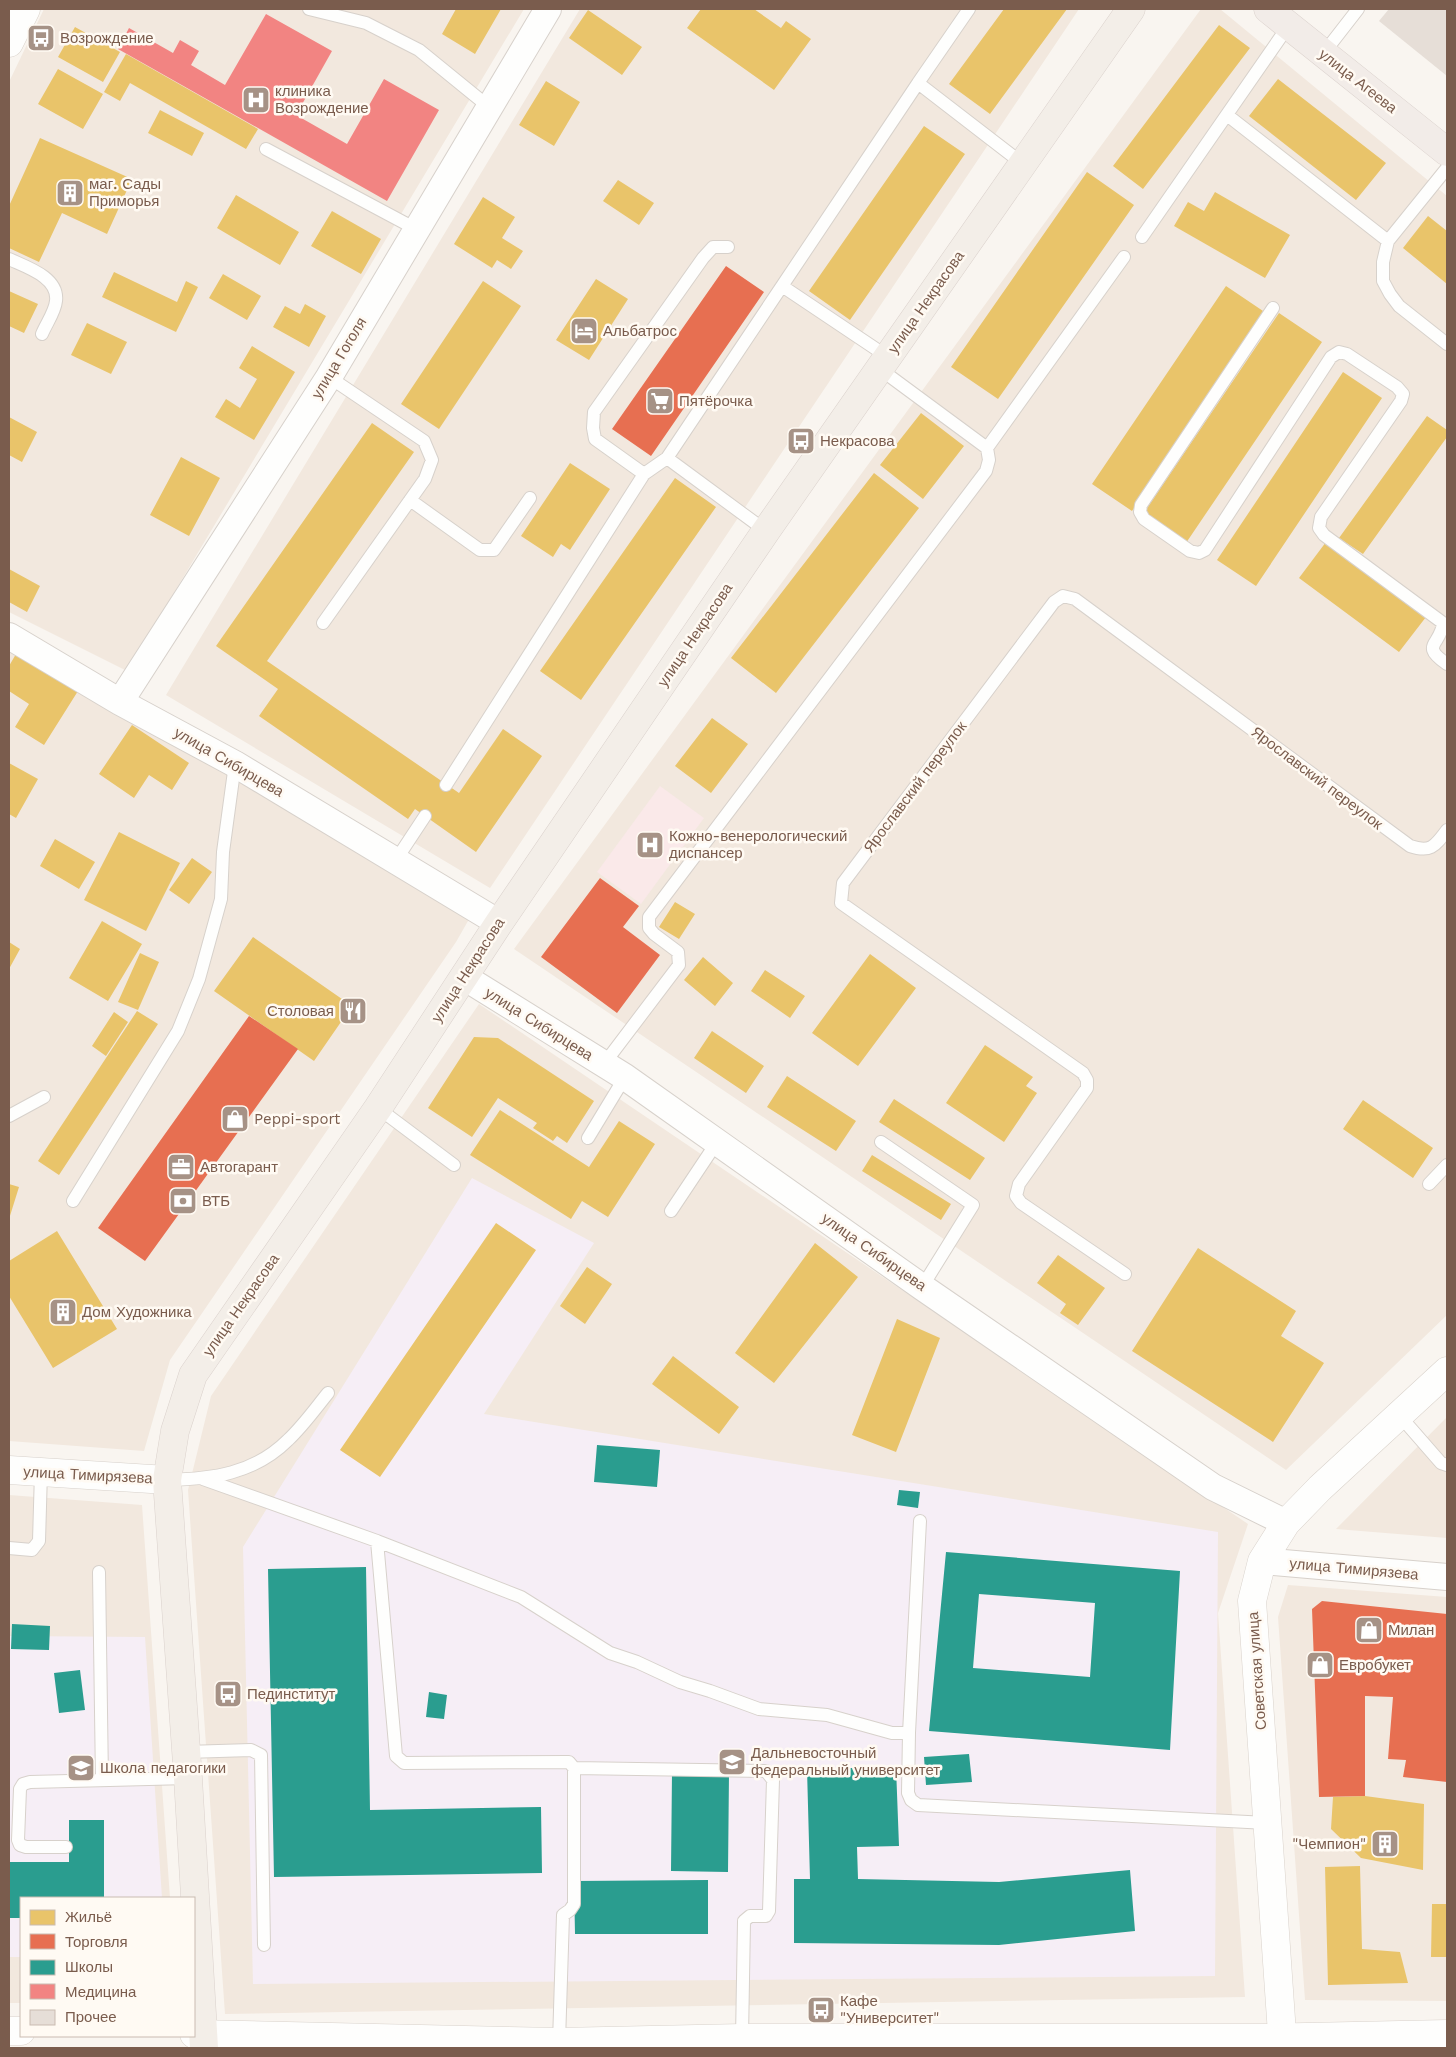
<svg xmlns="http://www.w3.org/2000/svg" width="1456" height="2057" viewBox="0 0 1456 2057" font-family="'Work Sans',sans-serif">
	<rect width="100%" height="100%" fill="#f9f5f0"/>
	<path fill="#f2e8de" d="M44,9H524L127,671L9,612V82Z
		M580,9H1079L490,888L166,695Z
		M1201,9H1220L1447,196V1315L1286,1470L514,949Z
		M9,644L472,914L456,942L170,1360L144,1451L9,1441Z
		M479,1004L1248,1524L1218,1613L1245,1997L225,2014L188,1490L211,1396Z
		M1447,1417V1538L1336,1529Z
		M9,1495L142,1505L170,1898H21V2003H9Z
		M1288,1585L1447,1597V2001L1305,2000L1278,1617Z"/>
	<path fill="#f6eef6" d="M472,1178L594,1243L484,1414L1218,1532L1215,1976L253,1984L243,1547Z
		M9,1636L145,1637L162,1898H21V1957H9Z"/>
	<path fill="#fae9e9" d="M660,786L704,818L641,904L597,872Z"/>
	<path fill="#e9c46a" d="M456,9H501L475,54L442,34Z
		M701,9H754L781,28L786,21L811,39L774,90L687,28Z
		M1004,9H1067L990,114L949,84Z
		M588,10L642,47L622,75L569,38Z
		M1219,25L1250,48L1143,189L1113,166Z
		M75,27L120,52L103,82L58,57Z
		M126,54L258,129L246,149L130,83L120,101L104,92Z
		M58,69L103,94L83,129L38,104Z
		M1278,79L1386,163L1356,200L1249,116Z
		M546,81L580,102L554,146L519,125Z
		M160,110L204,133L192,156L148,133Z
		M924,126L965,154L850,320L809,291Z
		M40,138L132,179L107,234L62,213L39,262L9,248V206Z
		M1087,172L1134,205L998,399L951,367Z
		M618,180L654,203L639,225L603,201Z
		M1215,192L1290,235L1265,278L1174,226L1188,202L1204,211Z
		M236,195L299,232L280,265L217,228Z
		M483,197L515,217L502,238L523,251L511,269L497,260L492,268L454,244Z
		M332,211L381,239L361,274L311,246Z
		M1428,216L1447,231V284L1403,248Z
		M114,272L177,302L186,281L198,287L176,332L102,297Z
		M223,274L261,296L247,320L209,298Z
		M596,279L628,299L589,360L556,340Z
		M483,281L521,306L439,429L401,404Z
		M1226,286L1266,313L1132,511L1092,484Z
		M9,291L38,304L24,333L9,326Z
		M305,304L326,316L309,347L273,327L285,306L300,314Z
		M1279,313L1322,342L1186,543L1143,514Z
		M87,323L127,342L111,374L71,355Z
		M252,346L295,372L254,440L215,417L226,399L240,408L257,379L239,368Z
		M1343,372L1382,398L1256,586L1217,560Z
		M921,413L964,446L923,499L880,465Z
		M1427,416L1447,430V437L1363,554L1339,538Z
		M9,417L37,432L22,462L9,455Z
		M372,423L414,452L267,661L459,793L503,729L542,756L476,852L415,809L408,819L259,716L278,689L216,646Z
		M181,457L220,478L189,536L150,515Z
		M570,463L610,489L570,550L561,544L553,557L521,536Z
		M874,473L919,508L776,693L731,658Z
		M675,478L716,507L581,700L540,671Z
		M1326,542L1426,617L1399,652L1299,578Z
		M9,569L40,586L27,612L9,602Z
		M16,654L78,691L44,745L15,727L29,704L9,691V666Z
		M712,718L748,744L711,793L675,766Z
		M132,725L189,763L172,790L149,775L134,798L99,774Z
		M9,763L38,779L16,818L9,814Z
		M119,832L180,863L146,931L84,900Z
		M55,839L95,862L79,889L40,866Z
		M192,858L212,872L189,904L169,890Z
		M675,902L695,914L679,939L659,927Z
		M102,921L142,944L108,1001L69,978Z
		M253,937L352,1006L314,1061L214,991Z
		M9,942L20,949L9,969Z
		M140,953L159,962L138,1010L118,1002Z
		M870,954L916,988L858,1066L812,1033Z
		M703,957L733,983L715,1006L684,980Z
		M765,970L805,996L790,1018L751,991Z
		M137,1011L158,1024L59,1175L38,1161Z
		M114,1012L128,1022L106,1056L92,1046Z
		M712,1031L764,1066L746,1093L694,1058Z
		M474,1037L498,1038L594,1101L567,1143L557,1136L553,1141L533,1128L537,1123L498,1098L472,1137L428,1108Z
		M985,1045L1033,1077L1026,1086L1037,1093L1004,1142L946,1103Z
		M787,1076L856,1121L836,1151L767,1107Z
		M894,1099L985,1158L970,1180L879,1122Z
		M1363,1100L1433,1148L1413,1178L1343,1129Z
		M500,1110L589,1167L619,1121L655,1144L608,1217L582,1201L571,1219L470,1155Z
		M872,1155L951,1204L941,1220L862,1171Z
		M9,1184L19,1187L9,1219Z
		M496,1223L536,1250L380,1477L340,1450Z
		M57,1231L117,1329L53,1368L9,1296V1261Z
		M815,1243L858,1277L774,1383L735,1353Z
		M1198,1248L1296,1311L1281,1336L1324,1363L1273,1442L1132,1351Z
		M1058,1255L1105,1288L1078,1325L1060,1313L1066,1304L1037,1283Z
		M587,1267L612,1284L585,1324L560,1306Z
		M897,1319L940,1338L896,1452L852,1435Z
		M673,1356L739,1407L719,1434L652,1384Z
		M1365,1796L1424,1804L1423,1870L1361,1858L1331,1829L1333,1797Z
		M1360,1866L1362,1949L1400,1952L1408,1983L1328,1985L1325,1867Z
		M1432,1904H1447V1957H1431Z"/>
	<path fill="#e76f51" d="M726,266L764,292L651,456L612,429Z
		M600,878L639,906L623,927L660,955L617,1013L541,957Z
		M249,1016L298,1049L145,1261L98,1228Z
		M1322,1601L1447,1614V1782L1403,1777L1406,1760L1388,1759L1393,1697L1365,1696V1796L1319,1797L1312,1609Z"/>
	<path fill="#2a9d8f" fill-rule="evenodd" d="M597,1445L660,1450L657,1487L594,1482Z
		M899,1490L920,1492L918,1508L897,1505Z
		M946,1552L1180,1571L1170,1750L929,1731ZM979,1594L1095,1603L1090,1677L973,1668Z
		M366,1567L370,1810L541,1807L542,1873L274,1877L268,1569Z
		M12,1624L50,1626L49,1650L11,1649Z
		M80,1670L85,1710L59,1713L54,1673Z
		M429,1692L447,1695L444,1719L426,1717Z
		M969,1754L972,1782L926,1785L924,1757Z
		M896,1767L899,1846L857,1847L858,1879L999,1882L1130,1870L1135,1931L999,1945L794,1943V1879H810L807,1769Z
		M672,1773H729L728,1872L671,1871Z
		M69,1820H104V1898H21V1918H9V1862H69Z
		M708,1880V1934H575L574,1881Z"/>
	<path fill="#f28482" d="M266,14L332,51L296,115L347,144L384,79L439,110L387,201L118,49L129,28L173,53L180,40L199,51L191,65L225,85Z"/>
	<path fill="#e6ded7" d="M1389,9H1445L1447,11V76L1379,21Z"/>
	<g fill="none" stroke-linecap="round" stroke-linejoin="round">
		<defs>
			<path id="service" d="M309,9L366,23L419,50L489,107
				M969,9L918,83L1023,164
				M1323,54L1358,9
				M1227,115L1388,241
				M266,149L416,229
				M1447,168L1388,241L1383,262V281L1390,294L1399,306L1447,344
				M1142,237L1289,25
				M9,259C26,267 59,277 56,301C55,312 46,324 42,334
				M782,286L918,83
				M1273,308L1141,505L1140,512L1144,519L1190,551L1199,553L1205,550L1331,357L1339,352L1347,354L1397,387L1403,394L1401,401L1321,517L1319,528L1324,535L1443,623C1441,645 1419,645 1447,664
				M987,448L1124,257
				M667,458L644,474L595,439L593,428L594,412L703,258L713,247H728
				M410,500L480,550H494L530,498
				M766,531L667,458L782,286L888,357
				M323,623L425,479L432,460L424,441L329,377
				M446,785L644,474
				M396,860L425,816
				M604,1064L679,965L678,952L654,934L649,928V917L986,471L989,460L987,448L880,369
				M378,1108L454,1165
				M9,1116L44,1097
				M588,1138L625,1077
				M881,1142L973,1205L922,1287
				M1429,1184L1447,1165
				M73,1201L178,1031L199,979L221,899L223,852L235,764
				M671,1211L717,1142
				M1125,1274L1021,1203L1016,1196L1019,1184L1087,1088V1080L1083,1073L841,903L843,883L1054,602L1063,596L1075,599L1410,846C1431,853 1435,846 1447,830
				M1400,1416L1441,1463L1447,1465
				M203,1479L377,1541L521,1597L610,1653L637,1662L680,1682L710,1691L759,1709L827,1715L892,1733H909L920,1521
				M167,1480C212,1479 254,1474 288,1440C303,1426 315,1409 328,1393
				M377,1541L396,1756L404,1763L569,1762L574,1768V1904L570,1910L563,1915L559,2042
				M9,1548L32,1550L39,1541L41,1472
				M99,1572L102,1780
				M909,1733L908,1793L911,1800L918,1805L1267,1823
				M186,1752L251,1750L261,1755L264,1945
				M574,1768L766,1771L773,1780L769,1911L766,1916H750L744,1921L742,2038
				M66,1847H26L20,1845L18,1840L20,1789L23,1784L30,1782L188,1778"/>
			<path id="minor" d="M9,636L120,702L235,764L499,923
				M120,702L329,377L548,9
				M464,977L625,1077L922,1287L1213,1487L1286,1523
				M1262,1561L1447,1577"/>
			<path id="tertiary" d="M9,1470L167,1480"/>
			<path id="secondary" d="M9,43L26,9
				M9,2031H21
				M194,2034L559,2042L742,2038H1261L1447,2034
				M1283,2048L1252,1601L1262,1561L1286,1523L1320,1488L1447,1371"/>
			<path id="primary" d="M204,2048L188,1778L167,1480L175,1431L193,1375L378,1108L499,923L766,531L1131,9"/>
			<path id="trunk" d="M1268,9L1447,152"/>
		</defs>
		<use href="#service" stroke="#d7d1cb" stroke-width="14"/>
		<use href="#minor" stroke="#d7d1cb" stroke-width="28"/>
		<use href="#tertiary" stroke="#d7d1cb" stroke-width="29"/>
		<use href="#secondary" stroke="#d9d2cb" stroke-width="29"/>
		<use href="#primary" stroke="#dad1cc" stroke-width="29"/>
		<use href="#trunk" stroke="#dad1cc" stroke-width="29"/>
		<use href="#service" stroke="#fefefd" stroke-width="12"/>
		<use href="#minor" stroke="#fefefd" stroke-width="26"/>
		<use href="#tertiary" stroke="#fefefd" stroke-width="28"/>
		<use href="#secondary" stroke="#fefefd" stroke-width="28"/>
		<use href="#primary" stroke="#f3eee8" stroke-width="28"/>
		<use href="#trunk" stroke="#f2ece8" stroke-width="28"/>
	</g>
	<defs>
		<symbol id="bus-square" viewBox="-11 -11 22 22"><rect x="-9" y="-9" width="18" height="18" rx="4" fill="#a69286" stroke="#fffaf3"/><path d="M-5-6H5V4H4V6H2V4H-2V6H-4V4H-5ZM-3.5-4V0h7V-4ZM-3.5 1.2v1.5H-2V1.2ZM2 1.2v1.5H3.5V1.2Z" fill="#fff"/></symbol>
		<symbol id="hospital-square" viewBox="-11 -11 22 22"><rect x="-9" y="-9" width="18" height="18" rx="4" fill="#a69286" stroke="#fffaf3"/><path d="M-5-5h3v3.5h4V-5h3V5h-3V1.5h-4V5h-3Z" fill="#fff"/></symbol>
		<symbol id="building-square" viewBox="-11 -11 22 22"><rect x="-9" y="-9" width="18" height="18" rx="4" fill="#a69286" stroke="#fffaf3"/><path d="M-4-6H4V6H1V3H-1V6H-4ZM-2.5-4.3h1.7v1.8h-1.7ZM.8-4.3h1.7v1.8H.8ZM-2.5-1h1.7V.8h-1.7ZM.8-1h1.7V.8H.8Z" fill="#fff"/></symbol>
		<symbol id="hotel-square" viewBox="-11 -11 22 22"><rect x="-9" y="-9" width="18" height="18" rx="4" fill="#a69286" stroke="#fffaf3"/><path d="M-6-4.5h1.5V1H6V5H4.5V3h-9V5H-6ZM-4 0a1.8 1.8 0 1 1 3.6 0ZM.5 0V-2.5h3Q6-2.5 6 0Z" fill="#fff"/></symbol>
		<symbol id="supermarket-square" viewBox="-11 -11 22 22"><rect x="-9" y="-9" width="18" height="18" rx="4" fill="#a69286" stroke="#fffaf3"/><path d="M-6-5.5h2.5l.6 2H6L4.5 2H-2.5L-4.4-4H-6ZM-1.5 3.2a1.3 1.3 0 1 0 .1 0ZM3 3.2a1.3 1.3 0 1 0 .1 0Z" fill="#fff"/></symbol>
		<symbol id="restaurant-square" viewBox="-11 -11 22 22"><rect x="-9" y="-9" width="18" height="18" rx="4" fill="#a69286" stroke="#fffaf3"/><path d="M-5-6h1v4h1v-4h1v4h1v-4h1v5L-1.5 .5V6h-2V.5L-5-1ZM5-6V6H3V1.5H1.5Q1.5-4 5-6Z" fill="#fff"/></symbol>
		<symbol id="shop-square" viewBox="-11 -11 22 22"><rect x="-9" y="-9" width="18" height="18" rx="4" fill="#a69286" stroke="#fffaf3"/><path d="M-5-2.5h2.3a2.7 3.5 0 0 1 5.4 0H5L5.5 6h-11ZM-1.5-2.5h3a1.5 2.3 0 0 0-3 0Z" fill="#fff"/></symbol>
		<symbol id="office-square" viewBox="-11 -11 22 22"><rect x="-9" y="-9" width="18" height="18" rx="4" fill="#a69286" stroke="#fffaf3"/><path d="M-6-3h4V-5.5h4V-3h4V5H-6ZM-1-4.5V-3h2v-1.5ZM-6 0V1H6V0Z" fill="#fff"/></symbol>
		<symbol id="bank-square" viewBox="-11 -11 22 22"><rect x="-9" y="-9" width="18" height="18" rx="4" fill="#a69286" stroke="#fffaf3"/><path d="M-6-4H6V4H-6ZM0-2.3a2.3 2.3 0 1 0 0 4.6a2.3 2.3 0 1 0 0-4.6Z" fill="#fff"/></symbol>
		<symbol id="university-square" viewBox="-11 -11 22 22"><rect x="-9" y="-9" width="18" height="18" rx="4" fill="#a69286" stroke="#fffaf3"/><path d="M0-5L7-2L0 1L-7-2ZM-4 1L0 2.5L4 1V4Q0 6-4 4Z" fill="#fff"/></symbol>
	</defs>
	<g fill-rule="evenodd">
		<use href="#bus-square" x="25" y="22" width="32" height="32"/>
		<use href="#hospital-square" x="240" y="84" width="32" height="32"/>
		<use href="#building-square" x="54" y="177" width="32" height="32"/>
		<use href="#hotel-square" x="568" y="315" width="32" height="32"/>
		<use href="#supermarket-square" x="644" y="385" width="32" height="32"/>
		<use href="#bus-square" x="785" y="425" width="32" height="32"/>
		<use href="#hospital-square" x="634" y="829" width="32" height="32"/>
		<use href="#restaurant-square" x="337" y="995" width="32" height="32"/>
		<use href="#shop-square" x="219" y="1103" width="32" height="32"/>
		<use href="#office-square" x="165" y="1151" width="32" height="32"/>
		<use href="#bank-square" x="167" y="1185" width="32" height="32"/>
		<use href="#building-square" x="47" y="1296" width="32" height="32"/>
		<use href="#shop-square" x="1353" y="1614" width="32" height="32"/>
		<use href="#shop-square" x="1304" y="1649" width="32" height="32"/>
		<use href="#bus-square" x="212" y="1678" width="32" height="32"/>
		<use href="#university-square" x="716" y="1746" width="32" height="32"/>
		<use href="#university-square" x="65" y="1752" width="32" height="32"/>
		<use href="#building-square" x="1369" y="1828" width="32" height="32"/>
		<use href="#bus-square" x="805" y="1994" width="32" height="32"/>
	</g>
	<g text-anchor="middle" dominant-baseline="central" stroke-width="5" stroke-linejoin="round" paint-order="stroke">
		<g font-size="15" fill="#7a5c4d" stroke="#fffaf3" text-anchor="start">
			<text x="60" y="38">Возрождение</text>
			<text x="275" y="91">клиника<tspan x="275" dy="17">Возрождение</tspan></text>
			<text x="89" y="184">маг. Сады<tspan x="89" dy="17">Приморья</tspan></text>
			<text x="603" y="331">Альбатрос</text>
			<text x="679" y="401">Пятёрочка</text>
			<text x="820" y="441">Некрасова</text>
			<text x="669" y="836">Кожно-венерологический<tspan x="669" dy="17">диспансер</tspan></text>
			<text x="334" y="1011" text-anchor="end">Столовая</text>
			<text x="254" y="1119">Peppi-sport</text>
			<text x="200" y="1167">Автогарант</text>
			<text x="202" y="1201">ВТБ</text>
			<text x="82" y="1312">Дом Художника</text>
			<text x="1388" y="1630">Милан</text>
			<text x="1339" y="1665">Евробукет</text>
			<text x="247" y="1694">Пединститут</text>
			<text x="751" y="1753">Дальневосточный<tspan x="751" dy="17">федеральный университет</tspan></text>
			<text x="100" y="1768">Школа педагогики</text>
			<text x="1366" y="1844" text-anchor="end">"Чемпион"</text>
			<text x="840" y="2001">Кафе<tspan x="840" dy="17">"Университет"</tspan></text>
		</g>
		<g font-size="15" fill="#7a5c4d" stroke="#fffaf3">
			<text transform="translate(1358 81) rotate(38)">улица Агеева</text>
			<text transform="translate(926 302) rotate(-55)">улица Некрасова</text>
			<text transform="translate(339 358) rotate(-59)">улица Гоголя</text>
			<text transform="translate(695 635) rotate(-56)">улица Некрасова</text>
			<text transform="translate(229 762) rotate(30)">улица Сибирцева</text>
			<text transform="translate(1317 778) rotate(37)">Ярославский переулок</text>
			<text transform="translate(915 787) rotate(-53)">Ярославский переулок</text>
			<text transform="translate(468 970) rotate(-57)">улица Некрасова</text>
			<text transform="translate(539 1024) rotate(32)">улица Сибирцева</text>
			<text transform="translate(874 1252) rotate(35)">улица Сибирцева</text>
			<text transform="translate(241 1305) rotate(-55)">улица Некрасова</text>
			<text transform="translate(88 1475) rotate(3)">улица Тимирязева</text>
			<text transform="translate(1354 1569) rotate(5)">улица Тимирязева</text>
			<text transform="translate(1257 1671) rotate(-94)">Советская улица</text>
		</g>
	</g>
	<rect width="1456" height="2057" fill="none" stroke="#7a5c4d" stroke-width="20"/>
	<rect x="20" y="1897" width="175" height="140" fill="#fffaf3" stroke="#cabbb1"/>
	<rect x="30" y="1910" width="25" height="15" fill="#e9c46a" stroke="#cabbb1"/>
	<text x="65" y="1922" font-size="15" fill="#7a5c4d">Жильё</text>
	<rect x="30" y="1934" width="25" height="15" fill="#e76f51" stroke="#cabbb1"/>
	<text x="65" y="1947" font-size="15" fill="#7a5c4d">Торговля</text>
	<rect x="30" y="1960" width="25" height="15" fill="#2a9d8f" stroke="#cabbb1"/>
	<text x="65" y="1972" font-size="15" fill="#7a5c4d">Школы</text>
	<rect x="30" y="1984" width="25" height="15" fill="#f28482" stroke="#cabbb1"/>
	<text x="65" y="1997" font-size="15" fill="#7a5c4d">Медицина</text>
	<rect x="30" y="2010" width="25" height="15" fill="#e6ded7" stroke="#cabbb1"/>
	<text x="65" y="2022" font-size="15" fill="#7a5c4d">Прочее</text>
</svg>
